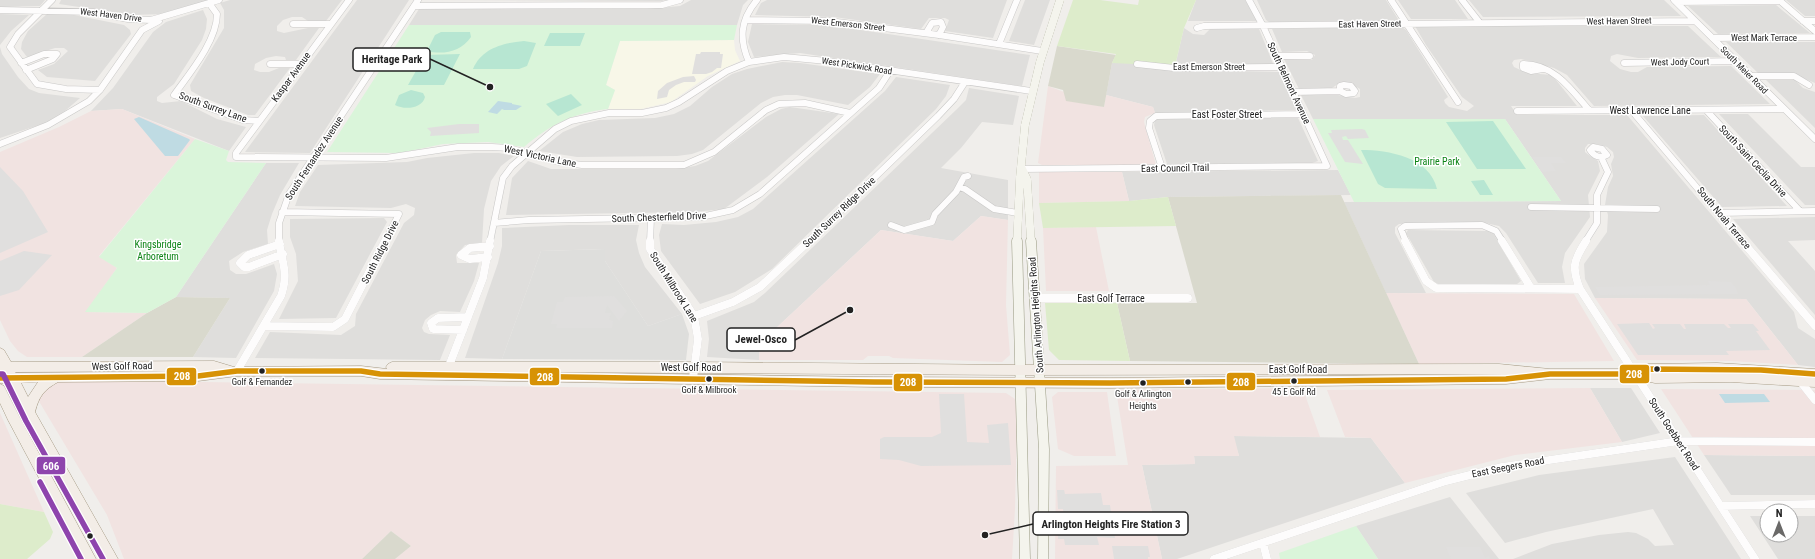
<svg xmlns="http://www.w3.org/2000/svg" width="1815" height="559" viewBox="0 0 1815 559" font-family="'Roboto Condensed',sans-serif">
	<rect width="100%" height="100%" fill="#f0eeeb"/>
	<path fill="#dfdedc" d="M0,0H45L40,6L0,7Z
		M61,0H212L164,14L133,15L59,4Z
		M230,0H342L326,21H308L302,17H292L283,20L277,26V31L284,33L308,28H319L296,60H286L285,57L276,56L266,58L255,64L254,70L260,72H269L279,68H290L255,115H248L204,98L191,91L190,85L224,28V10L220,3Z
		M357,0H409L310,153L245,152Z
		M423,0H666L662,1Z
		M691,0H748L743,5L737,25H409L419,9H647L680,6Z
		M767,0H1007L993,38L945,31L949,20L945,18H929L921,29L834,17L755,15L761,3Z
		M1025,0H1050L1034,45L1009,41Z
		M1196,0H1245L1257,21H1188Z
		M1257,0H1386L1398,19L1396,21L1269,22L1266,20Z
		M1398,0H1455L1468,19H1411Z
		M1469,0H1664L1681,16L1483,17Z
		M1786,0H1815V16H1805Z
		M1776,5L1810,33L1718,34L1688,6Z
		M203,10L207,19L206,29L202,40L174,84L157,97V101L162,103L181,101L217,119L246,127L229,151L122,109L91,111L113,88L153,32L166,22Z
		M0,14L29,15L11,31L0,45Z
		M47,14L74,15L124,25L130,30L131,34L95,81L47,77L38,70L54,64L68,51L64,48H55L27,57L21,49L22,42L28,31Z
		M752,24L827,25L1030,55L1022,86L800,53L754,57L748,42Z
		M1415,26H1688L1721,57L1638,58L1617,54L1611,56L1610,61L1620,69L1631,72H1638L1647,67L1731,66L1770,104L1594,106L1567,75L1554,68L1521,59L1514,60L1512,63L1514,67L1527,73L1552,75L1577,106H1511L1517,115H1627L1794,312L1798,328L1815,339V367L1798,365L1746,299L1595,298L1585,279L1584,264L1607,232L1608,215L1605,205L1608,187L1613,176L1611,164L1614,157L1613,152L1607,147L1597,144H1588L1585,148V152L1590,156L1598,161L1600,171L1588,195L1590,217L1565,253L1562,267L1565,283H1538L1506,233L1499,226L1481,222L1399,224L1395,227V233L1426,293H1386L1344,202L1561,201L1505,119H1313L1301,95H1338L1355,98L1360,97V89L1349,83L1338,84L1332,88L1299,89L1284,59L1312,60L1315,55L1307,51L1282,52L1272,29L1402,27L1406,30L1448,97L1444,100L1445,103L1449,107L1467,111L1474,106L1462,97L1426,45Z
		M1184,28L1193,34L1204,35L1210,29H1259L1274,66H1175Z
		M1726,42H1815V83L1791,73H1758Z
		M0,47L2,54L18,77L29,89L39,93L80,98L65,111L45,123L0,138Z
		M782,62L800,63L880,74L870,87L848,105L797,95H785L773,97L761,103L703,150L692,154L677,156L577,157L539,151L563,132L582,124L599,120L655,118L674,114L690,106L712,87L732,74L747,69Z
		M1134,62L1135,66L1183,70L1279,72L1297,110L1155,113L1153,107L1106,95L1112,63Z
		M896,77L950,85L946,96L936,109L772,269L735,292L700,304L661,251L659,235L662,224L684,225L716,222L738,217L753,209L885,91Z
		M1766,80H1795L1803,88L1815,92V128Z
		M969,88L1019,96L1013,125L982,122L961,148L941,168L1008,180V220L981,216L953,241L881,230L760,343L759,360L707,357L709,339L707,321L754,302L765,293L956,110L966,100Z
		M790,107L839,114L767,177L724,209L694,212L506,215L512,178L528,161L551,169H676L695,166L708,161L766,117L781,109Z
		M1719,114H1748L1801,167H1815V205H1805Z
		M1704,115L1787,206L1722,207L1643,116Z
		M1160,118H1298L1318,161L1312,163L1167,164L1154,125L1155,120Z
		M474,153H499L514,156L501,166L491,181L484,209L482,243L465,245L456,255L457,263H479L474,281L460,312L440,311L431,315L425,320L422,328L424,332L429,334L450,335L440,360L255,358L270,332L341,335L355,326L356,314L404,223L414,215L415,208L406,204L391,208L295,206L300,192L318,165L407,162L427,158Z
		M266,163H299L280,195L272,214L267,230L268,244L243,252L229,261L230,270L236,274H246L274,264L277,274L274,291L236,358L193,357L230,298L176,297Z
		M1338,170L1351,195L1168,197L1129,201L1122,172Z
		M1815,217V240L1788,241L1815,271V315L1733,219Z
		M384,218L387,222L336,318L279,319L298,281L296,254L290,237V219Z
		M569,225H639L636,240L639,253L645,267L682,314L648,326L605,261V249L541,251L502,359L465,358L498,263L502,246V228Z
		M1408,230L1488,231L1493,233L1521,281L1517,284H1438L1434,282L1406,233Z
		M1590,388H1631L1660,433L1622,442Z
		M1233,436L1371,438L1405,483L1177,559H1162L1142,465L1195,464L1194,456H1239Z
		M1704,455L1815,456V495H1731Z
		M1675,457L1741,559H1513L1552,544L1599,535L1628,532L1636,533L1648,539L1655,546L1674,545L1653,509L1546,532L1505,543L1466,493L1539,475Z
		M1450,497L1499,559H1378L1356,526Z
		M1750,516H1767V535H1791V516H1815V559H1778Z"/>
	<path fill="#f1e3e1" d="M1048,86L1104,107L1106,95L1153,107L1155,113L1145,117L1144,122L1156,165H1042L1038,163Z
		M122,109L195,139L99,256L117,268L86,312L147,313L82,357H27L18,351L10,341L0,320V152L59,127L91,111Z
		M1039,172H1122L1129,201L1039,203Z
		M981,216L1008,220L1006,305L1010,355L1002,362L893,358L889,356H868L863,360H759L760,343L881,230L953,241Z
		M1096,227L1109,291H1046L1043,228Z
		M1386,293L1574,294L1614,361L1419,364Z
		M1595,298L1746,299L1798,365L1731,361L1637,360Z
		M62,380L1006,393L1015,399L1017,418L1015,509L1012,559H395L411,546L391,531L362,559H124L107,515L37,398L44,388Z
		M1297,388L1304,392L1320,437L1234,436L1239,456H1194L1195,464L1142,465L1162,559H1055L1056,466L1128,465L1116,390Z
		M1590,388L1622,442L1515,455L1405,483L1371,438L1345,437L1327,390Z
		M1661,389L1815,390V456L1704,455Z
		M1058,392H1107L1116,456H1074L1058,449L1052,397Z
		M0,413L44,512L0,504Z"/>
	<path fill="#f8f7e8" d="M734,40L735,50L740,61L708,76L671,102L641,109H608L615,90L606,85L620,41Z"/>
	<path fill="#dededc" d="M605,249V261L648,326L682,314L689,334L686,360L502,359L541,251Z"/>
	<path fill="#d9d9cd" d="M1057,46L1116,55L1112,63L1104,107L1066,101L1063,90L1048,86Z
		M1341,195L1419,364L1130,361L1117,303H1197L1168,197Z
		M176,297L230,298L193,357H82L147,313Z
		M391,531L411,546L395,559H362Z"/>
	<path fill="#ddeccb" d="M1073,0H1100L1138,5L1139,0H1196L1184,28L1175,66L1112,63L1116,54L1057,46Z
		M1168,197L1176,226L1043,228L1039,203L1129,201Z
		M1045,303H1117L1130,361L1059,360L1049,350Z
		M0,504L44,512L53,532L50,539L27,559H0Z"/>
	<path fill="#daf5da" d="M409,25H737L734,40L620,41L606,85L615,90L608,109C573,113 551,124 524,147L488,142L443,144L400,153L327,152Z
		M1313,119H1505L1561,201L1354,202Z
		M195,139L229,151L226,160L228,162L266,163L176,297L147,313L85,312L117,268L99,257Z
		M1356,526L1378,559H1280L1279,553Z"/>
	<path fill="#b7e6d2" d="M441,32H470L471,37C461,52 443,55 427,51L435,35Z
		M550,33H585L580,46H544Z
		M524,41L536,43L527,66L519,69H473C482,48 503,43 524,41Z
		M460,54L444,85H408L425,55Z
		M411,90L423,93L425,97C422,109 404,110 395,105L399,95Z
		M571,94L582,105L558,116L546,104Z
		M1493,121L1526,169H1477L1446,122Z
		M1361,150C1388,150 1430,157 1437,189L1385,188L1378,184Z
		M1484,180L1493,195H1480L1471,181Z"/>
	<path fill="#e0dfde" d="M701,52H720V54H723L721,68H717L712,72L706,74H692L696,54H700Z
		M694,76L696,80L695,82H684L676,85L669,90L667,97L657,99L658,91L667,83L683,77Z
		M459,124H479V133L430,136L431,132L427,128Z
		M1362,129L1365,130L1369,138L1348,139L1346,136L1342,137L1343,140H1348L1363,164L1345,162L1328,133H1332L1331,130Z
		M1532,157H1561L1566,163H1551L1556,171L1542,172Z
		M0,167L23,191L48,232L0,253Z
		M24,251L52,255L19,290L0,296V261Z
		M1708,281L1731,282L1736,288L1738,294L1600,295L1595,287L1710,285Z
		M614,296L627,311L619,321L607,305L605,313H611L609,320L613,321L612,328H556L557,324H551L557,302H563L565,297Z
		M1649,323L1653,329L1655,328L1652,324H1680L1684,329H1686L1684,324H1724L1728,328H1731L1728,324H1753L1759,331H1756L1770,350L1726,351L1729,355H1638L1617,324Z
		M939,394H964L967,442L989,443L987,425L1008,423L1011,465L921,466L899,460L880,459V439L884,437H932L941,433Z
		M1057,490H1064L1065,494L1101,493L1103,505H1110L1115,538L1097,537L1099,545H1065L1064,539H1058V522H1064L1063,509H1058Z
		M1112,546H1148L1150,557H1148V559H1114Z
		M1446,547H1480L1485,558L1489,556L1490,559H1451Z"/>
	<path fill="#bfdbe3" d="M498,101L512,103V104L522,106L516,110H504L502,109L497,114L488,112Z
		M139,117L189,139L190,140L178,156H165L134,119Z
		M1719,394H1764L1770,402L1725,403Z"/>
	<g fill="none" stroke-linecap="round" stroke-linejoin="round">
		<defs>
			<path id="minor-far1" d="M52,0L18,34L10,47L37,84L66,89L100,90
				M349,0L236,153V157L386,158L458,147H492L509,148L559,162L582,165H684L714,152L766,110L779,104L805,103L850,113
				M1391,0L1458,102
				M1462,0L1480,23
				M1674,0L1815,139
				M1779,0L1815,31
				M1676,2L1780,1
				M209,3L217,14C217,41 189,74 174,95L243,120L259,121
				M414,6L662,5L680,0
				M0,10L93,12L128,19L151,20L219,0
				M746,20L829,21L939,35L1042,51
				M1803,21H1815
				M293,24H331
				M1197,28L1204,26L1695,21
				M926,33L932,23L941,22L943,27L939,35
				M1713,38L1815,37
				M999,44L1017,0
				M1276,56H1310
				M749,62C739,39 740,20 757,0
				M21,63L44,54H57L53,59L26,70
				M1624,63L1736,61
				M270,64H301
				M1137,64L1174,68L1281,67
				M1543,69L1531,71L1523,68V64C1554,64 1571,89 1589,110
				M1751,76H1794L1809,85
				M1344,85L1351,86L1355,91L1354,93L1346,94L1340,91V86Z
				M1293,92L1340,91
				M1706,110L1800,211
				M1517,111L1784,109
				M1632,111L1743,242
				M0,144L48,125L89,101L100,90L142,30L159,21
				M1593,147L1602,149L1607,155C1600,159 1594,156 1590,150Z
				M1162,168L1149,128L1150,121L1156,116L1303,114
				M1022,169L1327,166L1263,26L1249,0
				M959,187L965,189L994,209L1018,213
				M1531,207L1657,209
				M282,212L399,214L385,242
				M1720,213L1815,211
				M494,223L529,220L701,217L733,210L760,194L879,88L890,71
				M891,225L904,230L932,222L935,214L956,192L964,177L968,176
				M279,242V223L289,194L418,0
				M490,242L503,178L512,166L555,129L571,121L609,113H642L666,108L679,102L727,71L749,62L784,57L827,61L1031,91
				M650,242L651,218
				M808,242L938,116L954,99L965,82
				M1406,242L1401,229L1405,226L1482,225L1496,231L1503,242
				M1585,242L1597,223V195L1608,172L1601,157"/>
			<path id="minor" d="M650,241V249L694,316L698,339L693,378
				M1405,241L1426,281L1436,288L1580,289
				M1502,241L1531,288
				M1586,241C1574,260 1571,267 1580,289L1755,559
				M1742,241L1815,326
				M280,244L248,255L240,263L244,267H249L283,254
				M488,257L470,259L461,255L470,248L490,246
				M1035,298H1188
				M694,316L733,302L760,287L809,241
				M265,326L333,327L345,319L385,241
				M463,330L433,329L431,323L438,318L468,317
				M237,371L281,296C289,273 282,263 279,241
				M447,371L483,278L490,241
				M1800,381L1815,400
				M1721,506L1815,504
				M1263,543L1267,559
				M1214,559L1446,481L1502,467L1679,441L1815,442"/>
			<path id="secondary-far1" d="M1022,169L1027,179L1031,242
				M1017,242L1020,177L1025,125L1040,62L1060,0"/>
			<path id="secondary" d="M1017,241L1025,559
				M1031,241L1044,449L1043,559"/>
			<path id="primary" d="M0,348L4,350L11,362L214,361L234,367L361,366L387,369L386,367L388,364L392,362H695L1022,365L1499,364L1550,369H1634L1648,364L1717,363L1815,369V387L1731,382L1655,383L1635,379H1550L1506,384L1110,388L874,387L380,379L361,376H237L198,381L58,382C44,390 39,396 35,412L118,559H104L25,417L9,383H0V373H4L0,372ZM198,371L16,373L15,372L203,371ZM527,372L1022,375L1505,374L1110,378L874,377ZM38,382L28,397L21,383Z
				M0,384L4,386L20,418L96,559H82L8,420L0,403Z"/>
		</defs>
		<use href="#minor-far1" stroke="#c9c8c7" stroke-width="7"/>
		<use href="#minor" stroke="#c9c8c7" stroke-width="8"/>
		<use href="#secondary-far1" stroke="#999a82" stroke-width="8"/>
		<use href="#secondary" stroke="#999a82" stroke-width="11"/>
		<use href="#primary" stroke="#a79c86" stroke-width="1"/>
		<use href="#minor-far1" stroke="#fdfcfc" stroke-width="6"/>
		<use href="#minor" stroke="#fdfcfc" stroke-width="8"/>
		<use href="#secondary-far1" stroke="#f4f4ed" stroke-width="8"/>
		<use href="#secondary" stroke="#f4f4ed" stroke-width="10"/>
		<use href="#primary" fill="#f3ede7" fill-rule="evenodd"/>
		<defs>
			<path id="bus-1" d="M0,378L198,376L237,371H361L380,374L874,382L1110,383L1506,379L1550,374H1635L1648,369L1761,370L1815,374"/>
			<path id="bus-2" d="M0,374H3L26,421L103,559
				M40,482L81,559"/>
		</defs>
		<use href="#bus-1" stroke="#fff" stroke-width="8"/>
		<use href="#bus-2" stroke="#fff" stroke-width="8"/>
		<use href="#bus-1" stroke="#d79205" stroke-width="5.5"/>
		<use href="#bus-2" stroke="#8e44ad" stroke-width="5.5"/>
	</g>
	<g fill="#222" stroke="#fff" stroke-width="1.5">
		<circle cx="1657" cy="369" r="3.5"/>
		<circle cx="262" cy="371" r="3.5"/>
		<circle cx="709" cy="379" r="3.5"/>
		<circle cx="1294" cy="381" r="3.5"/>
		<circle cx="1188" cy="382" r="3.5"/>
		<circle cx="1143" cy="383" r="3.5"/>
		<circle cx="90" cy="536" r="3.5"/>
	</g>
	<g text-anchor="middle" dominant-baseline="central" stroke-width="3" stroke-linejoin="round" paint-order="stroke">
		<g font-size="9" fill="#222" stroke="#fff">
			<text transform="translate(111 15) rotate(7)">West Haven Drive</text>
			<text transform="translate(1619 21) rotate(-1)">West Haven Street</text>
			<text transform="translate(848 24) rotate(6)">West Emerson Street</text>
			<text transform="translate(1370 24) rotate(-1)">East Haven Street</text>
			<text x="1764" y="38">West Mark Terrace</text>
			<text transform="translate(1680 62) rotate(-1)">West Jody Court</text>
			<text transform="translate(857 66) rotate(9)">West Pickwick Road</text>
			<text x="1209" y="67">East Emerson Street</text>
			<text transform="translate(1744 70) rotate(45)">South Meier Road</text>
		</g>
		<g font-size="9" fill="#222" stroke="#fff">
			<text x="262" y="382">Golf &amp; Fernandez</text>
			<text x="709" y="390">Golf &amp; Milbrook</text>
			<text x="1294" y="392">45 E Golf Rd</text>
			<text x="1143" y="394">Golf &amp; Arlington<tspan x="1143" dy="12">Heights</tspan></text>
		</g>
		<g font-size="10" fill="#222" stroke="#fff">
			<text transform="translate(291 77) rotate(-54)">Kaspar Avenue</text>
			<text transform="translate(1289 83) rotate(65)">South Belmont Avenue</text>
			<text transform="translate(213 107) rotate(20)">South Surrey Lane</text>
			<text x="1650" y="110">West Lawrence Lane</text>
			<text x="1227" y="114">East Foster Street</text>
			<text transform="translate(540 156) rotate(12)">West Victoria Lane</text>
			<text transform="translate(314 158) rotate(-57)">South Fernandez Avenue</text>
			<text transform="translate(1753 161) rotate(47)">South Saint Ceclia Drive</text>
			<text transform="translate(1175 168) rotate(-1)">East Council Trail</text>
			<text transform="translate(839 212) rotate(-44)">South Surrey Ridge Drive</text>
			<text transform="translate(659 217) rotate(-2)">South Chesterfield Drive</text>
			<text transform="translate(1724 218) rotate(50)">South Noah Terrace</text>
			<text transform="translate(380 252) rotate(-63)">South Ridge Drive</text>
			<text transform="translate(674 287) rotate(58)">South Milbrook Lane</text>
			<text x="1111" y="298">East Golf Terrace</text>
			<text transform="translate(1036 315) rotate(-94)">South Arlington Heights Road</text>
			<text transform="translate(122 366) rotate(-1)">West Golf Road</text>
			<text x="691" y="367">West Golf Road</text>
			<text x="1298" y="369">East Golf Road</text>
			<text transform="translate(1674 434) rotate(57)">South Goebbert Road</text>
			<text transform="translate(1508 467) rotate(-11)">East Seegers Road</text>
		</g>
		<g font-size="10" fill="#0c8416" stroke="#fff">
			<text x="1437" y="161">Prairie Park</text>
			<text x="158" y="244">Kingsbridge<tspan x="158" dy="12">Arboretum</tspan></text>
		</g>
	</g>
	<path fill="none" stroke="#222" stroke-width="1.5" d="M490 87L430 59M850 310L795 340M985 535L1033 524"/>
	<g fill="#222" stroke="#fff" stroke-width="1.5">
		<circle cx="490" cy="87" r="4"/>
		<circle cx="850" cy="310" r="4"/>
		<circle cx="985" cy="535" r="4"/>
	</g>
	<g fill="#fff" stroke="#222" stroke-width="1.5">
		<rect x="353" y="48" width="77" height="23" rx="4"/>
		<rect x="727" y="328" width="68" height="23" rx="4"/>
		<rect x="1033" y="512" width="155" height="23" rx="4"/>
	</g>
	<g font-size="11" text-anchor="middle" font-weight="bold" fill="#222">
		<text x="392" y="63">Heritage Park</text>
		<text x="761" y="343">Jewel-Osco</text>
		<text x="1111" y="528">Arlington Heights Fire Station 3</text>
	</g>
	<g stroke="#fff" stroke-width="1.5">
		<rect x="1619" y="364" width="31" height="20" rx="4" fill="#d79205"/>
		<rect x="166" y="367" width="31" height="19" rx="4" fill="#d79205"/>
		<rect x="529" y="367" width="31" height="19" rx="4" fill="#d79205"/>
		<rect x="1226" y="372" width="30" height="19" rx="4" fill="#d79205"/>
		<rect x="893" y="373" width="30" height="19" rx="4" fill="#d79205"/>
		<rect x="36" y="456" width="30" height="19" rx="4" fill="#8e44ad"/>
	</g>
	<g font-size="11" text-anchor="middle" font-weight="bold" fill="#fff">
		<text x="1634" y="378">208</text>
		<text x="182" y="380">208</text>
		<text x="545" y="381">208</text>
		<text x="1241" y="386">208</text>
		<text x="908" y="386">208</text>
		<text x="51" y="470">606</text>
	</g>
	<g transform="translate(1779 523)"><circle r="19" fill="#ffffff" stroke="#a7a7a7"/>
	<path d="M0-3L7 15L0 10L-7 15Z" fill="#6a6968"/>
	<text y="-6" font-size="11" font-weight="bold" text-anchor="middle" fill="#222222">N</text>
	</g>
</svg>
